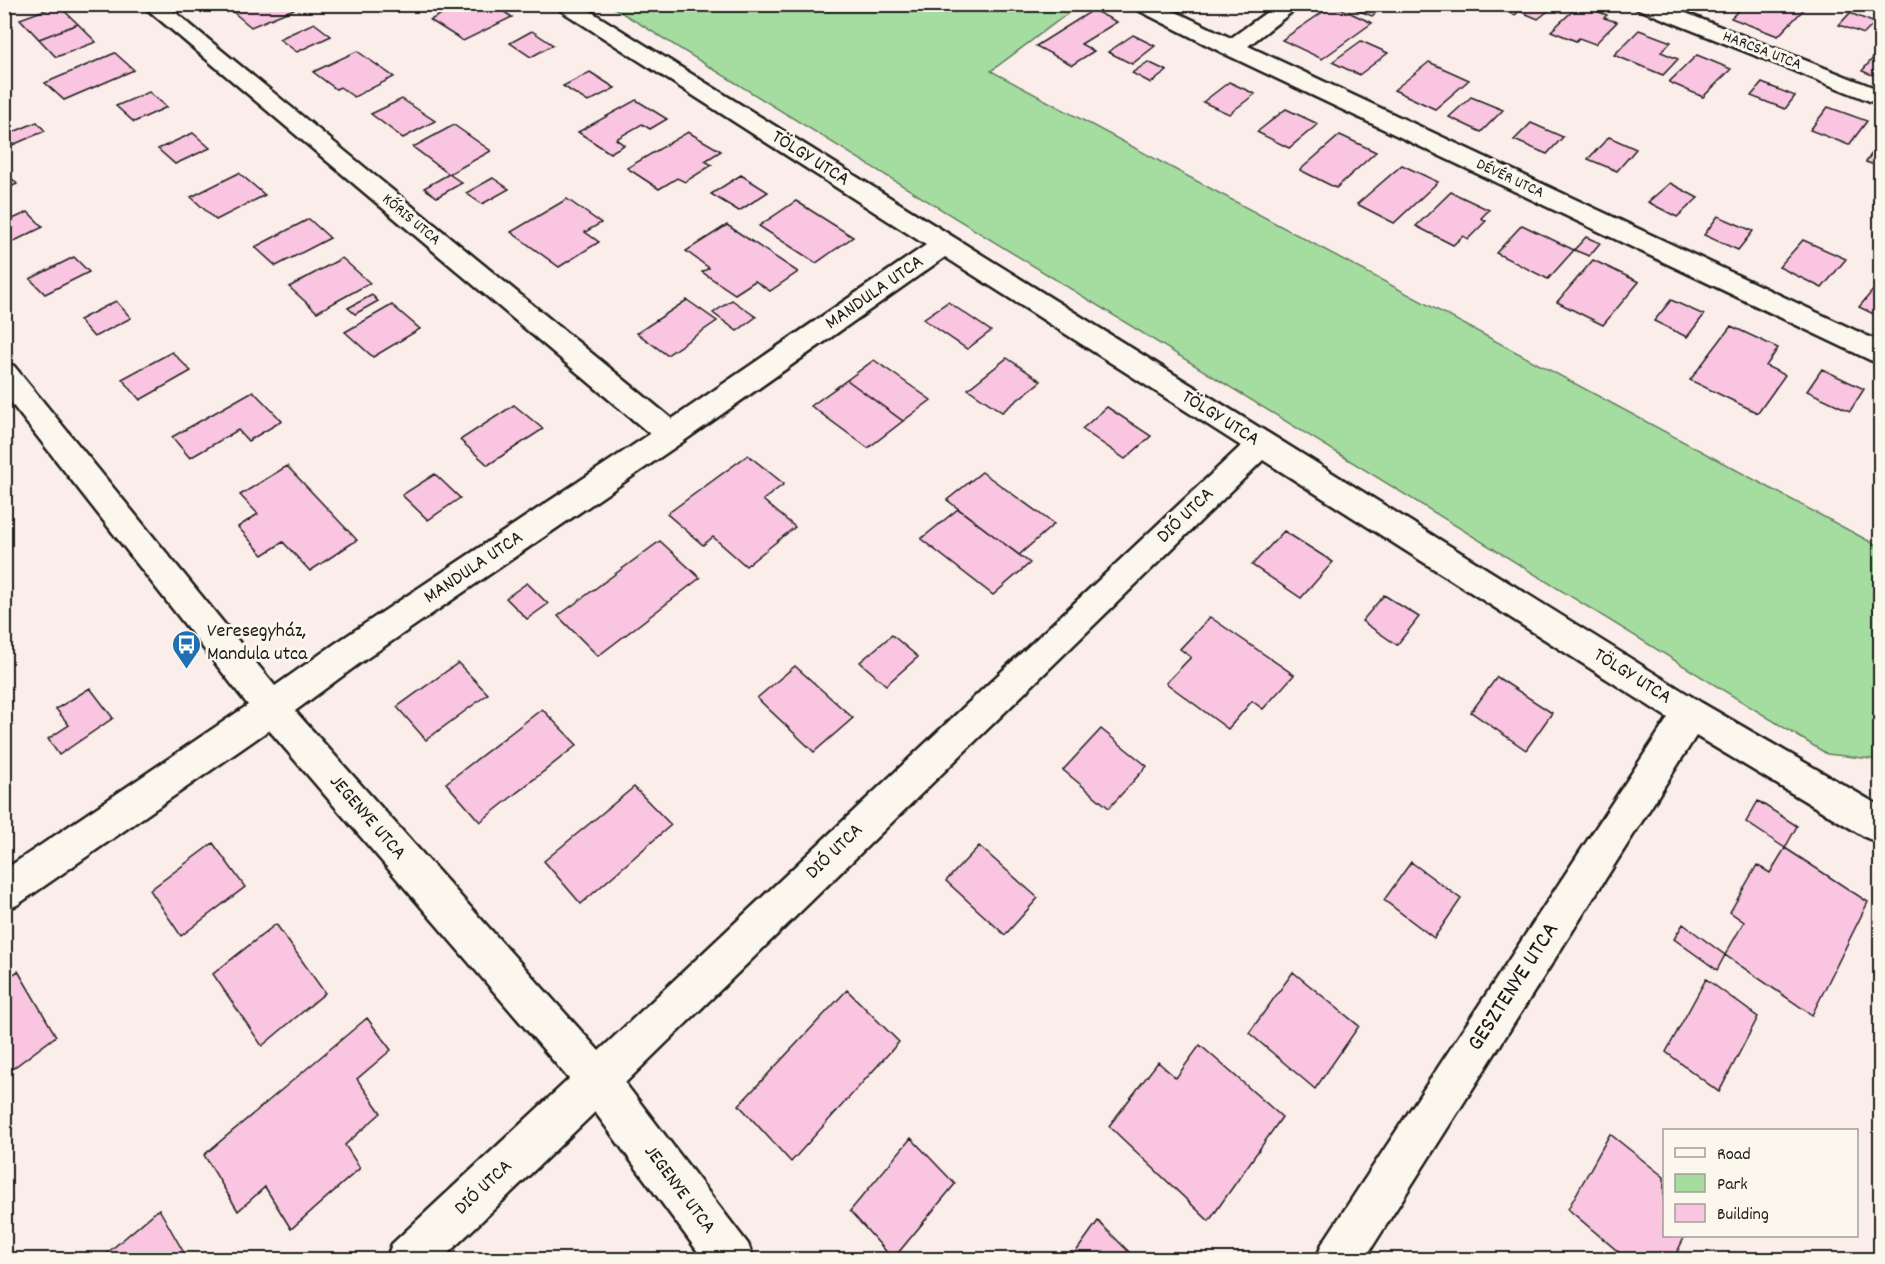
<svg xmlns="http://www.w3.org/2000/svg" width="1885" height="1264" viewBox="0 0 1885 1264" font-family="Dekko,sans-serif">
	<rect width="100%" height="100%" fill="#fbedea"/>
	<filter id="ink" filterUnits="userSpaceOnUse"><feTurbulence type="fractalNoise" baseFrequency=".0167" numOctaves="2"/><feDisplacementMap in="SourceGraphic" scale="12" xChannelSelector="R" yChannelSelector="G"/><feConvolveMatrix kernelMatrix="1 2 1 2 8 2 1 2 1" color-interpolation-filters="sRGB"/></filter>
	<g filter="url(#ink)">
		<path fill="#a5dda0" stroke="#607c5e" stroke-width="1.5" d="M609,5H1079L991,71L1880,547V760L1827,754Z"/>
		<path fill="#fac5e1" stroke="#1c1c1c" stroke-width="1.5" d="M234,4H295L299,7L251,27L227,7Z
			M461,4H492L512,17L463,41L430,20Z
			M1356,4H1384L1385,5L1372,16L1352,8Z
			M1497,4H1557L1538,19L1519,11L1515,15L1495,7Z
			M1745,4H1803L1807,6L1778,36L1731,18Z
			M58,5L78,24L39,39L20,19Z
			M1333,5L1372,23L1322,59L1282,40Z
			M1577,7L1584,10L1586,7L1607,15L1604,18L1617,22L1595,44L1579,38L1576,41L1551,31Z
			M1093,10L1117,22L1081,44L1094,51L1072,65L1036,46Z
			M1850,13L1875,23L1864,34L1839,25Z
			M314,23L331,36L297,52L279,39Z
			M78,24L96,42L56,57L39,39Z
			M1639,30L1671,42L1661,52L1678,59L1663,75L1614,55Z
			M532,31L553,45L531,57L510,43Z
			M1133,35L1155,46L1132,64L1108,52Z
			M1361,41L1388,53L1359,75L1332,62Z
			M1880,50V78L1862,71Z
			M357,51L394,77L354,97L340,87L336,89L313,72Z
			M115,53L134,70L64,100L45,83Z
			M1697,55L1731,69L1703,97L1669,82Z
			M1148,62L1167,71L1151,83L1132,73Z
			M1429,62L1469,80L1435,109L1394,90Z
			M590,72L615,88L588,102L563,86Z
			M1229,82L1255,94L1229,114L1203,102Z
			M1762,83L1795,96L1785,109L1751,96Z
			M149,92L167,107L134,122L116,106Z
			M1471,97L1503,110L1481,132L1449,117Z
			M402,99L435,121L403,138L371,114Z
			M636,100L667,119L650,129L642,124L616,139L624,145L610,153L578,132Z
			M1828,107L1867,121L1849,145L1810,130Z
			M1286,109L1318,124L1289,148L1257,132Z
			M37,122L45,131L10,146L4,140V136Z
			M1531,123L1563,137L1547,154L1514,140Z
			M454,125L491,151L449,174L413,147Z
			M688,132L721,151L705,161L712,165L685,182L677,178L659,189L627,168Z
			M193,133L210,148L175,164L158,149Z
			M1340,135L1376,152L1336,188L1300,170Z
			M1609,137L1636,149L1617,171L1588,159Z
			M1880,141V167L1866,162Z
			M1402,165L1438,182L1394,223L1357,204Z
			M4,170L17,184L4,190Z
			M239,173L265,195L216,220L191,197Z
			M449,174L462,183L437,197L424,188Z
			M741,175L768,192L739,211L711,194Z
			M493,178L509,189L482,204L466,193Z
			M1670,183L1698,198L1677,217L1648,202Z
			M1451,192L1489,210L1481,218L1486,221L1468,239L1463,236L1453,245L1416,226Z
			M567,199L601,223L585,232L599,242L559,267L511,232Z
			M796,201L853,237L816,263L759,226Z
			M28,212L43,227L4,246V223Z
			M1718,216L1753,231L1738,250L1704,235Z
			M309,219L330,238L276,266L255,247Z
			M727,225L798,272L770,291L755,281L735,294L702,272L709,268L686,251Z
			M1522,225L1574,250L1548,279L1496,253Z
			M1586,237L1600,243L1589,256L1574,250Z
			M1803,240L1846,259L1822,288L1779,267Z
			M74,257L89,272L45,294L30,279Z
			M342,258L370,283L317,312L289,287Z
			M1593,260L1639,282L1603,325L1557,302Z
			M1880,282V317L1859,307Z
			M372,295L378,301L355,314L348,308Z
			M687,300L717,321L667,355L637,333Z
			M732,300L756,317L737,331L713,313Z
			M1671,300L1704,315L1687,337L1654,321Z
			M116,301L131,318L94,337L79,320Z
			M948,302L991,331L967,349L923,319Z
			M392,305L420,329L373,357L345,332Z
			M1731,326L1778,348L1766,366L1785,375L1758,413L1690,380Z
			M172,352L191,371L140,400L122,379Z
			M1007,358L1041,381L1002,412L968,389Z
			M874,360L931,400L903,421L847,380Z
			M1822,369L1864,389L1850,411L1807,391Z
			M847,380L903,421L868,448L811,406Z
			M253,391L282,421L248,441L238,430L190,458L172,437Z
			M514,405L543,429L488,465L460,440Z
			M1107,407L1151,436L1125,459L1082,429Z
			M748,455L784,484L763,500L795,527L746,566L713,537L703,545L667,514Z
			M287,466L357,540L310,571L283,542L263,555L238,527L258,514L240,495Z
			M982,472L1054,524L1019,555L947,500Z
			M435,474L460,498L428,520L402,495Z
			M958,509L1030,563L993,595L921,539Z
			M1284,531L1333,562L1301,598L1252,565Z
			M660,541L700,578L598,656L558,616Z
			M527,583L548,604L527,619L506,598Z
			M1384,595L1419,617L1397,645L1362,621Z
			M1210,617L1294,675L1263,709L1252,701L1228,729L1166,683L1191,657L1180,649Z
			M892,635L918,657L886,685L860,662Z
			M458,663L488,694L426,740L397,707Z
			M795,666L853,718L814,752L757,698Z
			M1497,677L1552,713L1526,750L1471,712Z
			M90,688L113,718L59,755L48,739L69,725L56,709Z
			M542,709L577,745L480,822L446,783Z
			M1101,729L1147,766L1109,808L1063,770Z
			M634,787L671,825L581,904L544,861Z
			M1758,801L1797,826L1785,848L1746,822Z
			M213,843L245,887L181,936L150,890Z
			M979,846L1038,898L1005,935L946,881Z
			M1785,848L1868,902L1812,1015L1725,955L1744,922L1730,912L1757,865L1770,873Z
			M1411,862L1461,899L1434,938L1384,900Z
			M276,924L325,993L262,1046L213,974Z
			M1683,924L1725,955L1717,970L1674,939Z
			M18,971L56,1036L4,1075V981Z
			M1293,972L1359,1026L1315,1089L1249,1033Z
			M1706,979L1758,1017L1719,1092L1666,1052Z
			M847,990L899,1042L791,1162L739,1105Z
			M367,1018L391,1050L357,1079L381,1113L345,1145L360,1168L291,1229L265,1187L238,1211L204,1155Z
			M1200,1045L1282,1117L1209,1221L1109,1126L1158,1062L1176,1078Z
			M1610,1134L1664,1177V1236H1685L1673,1260H1628L1568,1209Z
			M911,1138L955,1184L893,1259L850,1211Z
			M159,1209L188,1260H99Z
			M1098,1221L1137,1260H1070Z"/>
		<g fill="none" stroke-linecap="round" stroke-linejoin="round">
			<defs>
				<path id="minor" d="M141,4H165L672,419L926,245L557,8L554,4H579L1702,703L1880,806V843L1867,838L1696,736L1364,1260H1316L1322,1244L1668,718L1263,460L625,1083L748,1244L754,1260H704L595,1112L441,1260H386L392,1244L569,1079L269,730L17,905L4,910V870L248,705L4,394V363L14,366L275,686L336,643L650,434ZM945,257L1241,446L599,1051L295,711L360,663L681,443Z
					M1131,4H1159L1231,38L1278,4H1302L1248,46L1880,342V363L1870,360L1223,53L1134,8Z
					M1633,4H1663L1880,90V105L1636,8Z"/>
			</defs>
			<use href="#minor" stroke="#1c1c1c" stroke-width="5"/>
			<use href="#minor" fill="#fbf7ec" fill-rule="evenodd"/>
		</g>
	</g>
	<defs>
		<symbol id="bus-pin" viewBox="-11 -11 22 30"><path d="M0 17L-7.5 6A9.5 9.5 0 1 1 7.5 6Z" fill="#1f6fb2" stroke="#fbf7ec"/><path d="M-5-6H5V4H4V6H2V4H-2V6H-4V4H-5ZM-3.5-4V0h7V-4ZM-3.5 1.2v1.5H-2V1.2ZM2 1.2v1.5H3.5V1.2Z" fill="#fff"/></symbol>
	</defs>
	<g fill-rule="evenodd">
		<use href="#bus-pin" x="170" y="628" width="33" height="45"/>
	</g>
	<g text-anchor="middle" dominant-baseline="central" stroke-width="6" stroke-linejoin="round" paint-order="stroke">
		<g font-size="16" fill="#1c1c1c" stroke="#fbf7ec">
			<text transform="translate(1762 51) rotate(21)">HARCSA UTCA</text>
			<text transform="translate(1510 179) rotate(25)">DÉVÉR UTCA</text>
			<text transform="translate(411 220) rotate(40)">KŐRIS UTCA</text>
		</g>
		<g font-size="20" fill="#1c1c1c" stroke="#fbf7ec">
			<text transform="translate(810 159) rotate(32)">TÖLGY UTCA</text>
			<text transform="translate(875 293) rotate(-35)">MANDULA UTCA</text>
			<text transform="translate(1220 419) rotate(32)">TÖLGY UTCA</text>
			<text transform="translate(1186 516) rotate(-44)">DIÓ UTCA</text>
			<text transform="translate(474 568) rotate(-34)">MANDULA UTCA</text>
			<text transform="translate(1632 677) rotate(32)">TÖLGY UTCA</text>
			<text transform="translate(367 818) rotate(49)">JEGENYE UTCA</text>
			<text transform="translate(835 852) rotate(-44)">DIÓ UTCA</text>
			<text transform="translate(484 1188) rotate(-43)">DIÓ UTCA</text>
			<text transform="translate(679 1190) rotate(53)">JEGENYE UTCA</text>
		</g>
		<g font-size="20" fill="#1c1c1c" stroke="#fbf7ec" text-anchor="start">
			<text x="207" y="632">Veresegyház,<tspan x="207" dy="23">Mandula utca</tspan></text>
		</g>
		<g font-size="24" fill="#1c1c1c" stroke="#fbf7ec">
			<text transform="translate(1514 987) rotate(-57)">GESZTENYE UTCA</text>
		</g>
	</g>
	<rect width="1885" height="1264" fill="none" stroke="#fbf7ec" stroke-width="24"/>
	<rect x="12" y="12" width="1861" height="1240" fill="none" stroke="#1c1c1c" stroke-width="2" filter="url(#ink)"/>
	<rect x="1663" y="1129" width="195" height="108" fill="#fbf7ec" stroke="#a29f99" stroke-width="1.5"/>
	<rect x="1675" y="1148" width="30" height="9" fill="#fbf7ec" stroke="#a29f99" stroke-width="1.5"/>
	<text x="1717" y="1159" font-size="18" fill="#1c1c1c">Road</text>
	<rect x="1675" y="1174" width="30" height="18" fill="#a5dda0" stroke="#a29f99" stroke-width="1.5"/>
	<text x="1717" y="1189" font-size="18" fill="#1c1c1c">Park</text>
	<rect x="1675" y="1204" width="30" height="18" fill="#fac5e1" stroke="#a29f99" stroke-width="1.5"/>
	<text x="1717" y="1219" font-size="18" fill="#1c1c1c">Building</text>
</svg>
